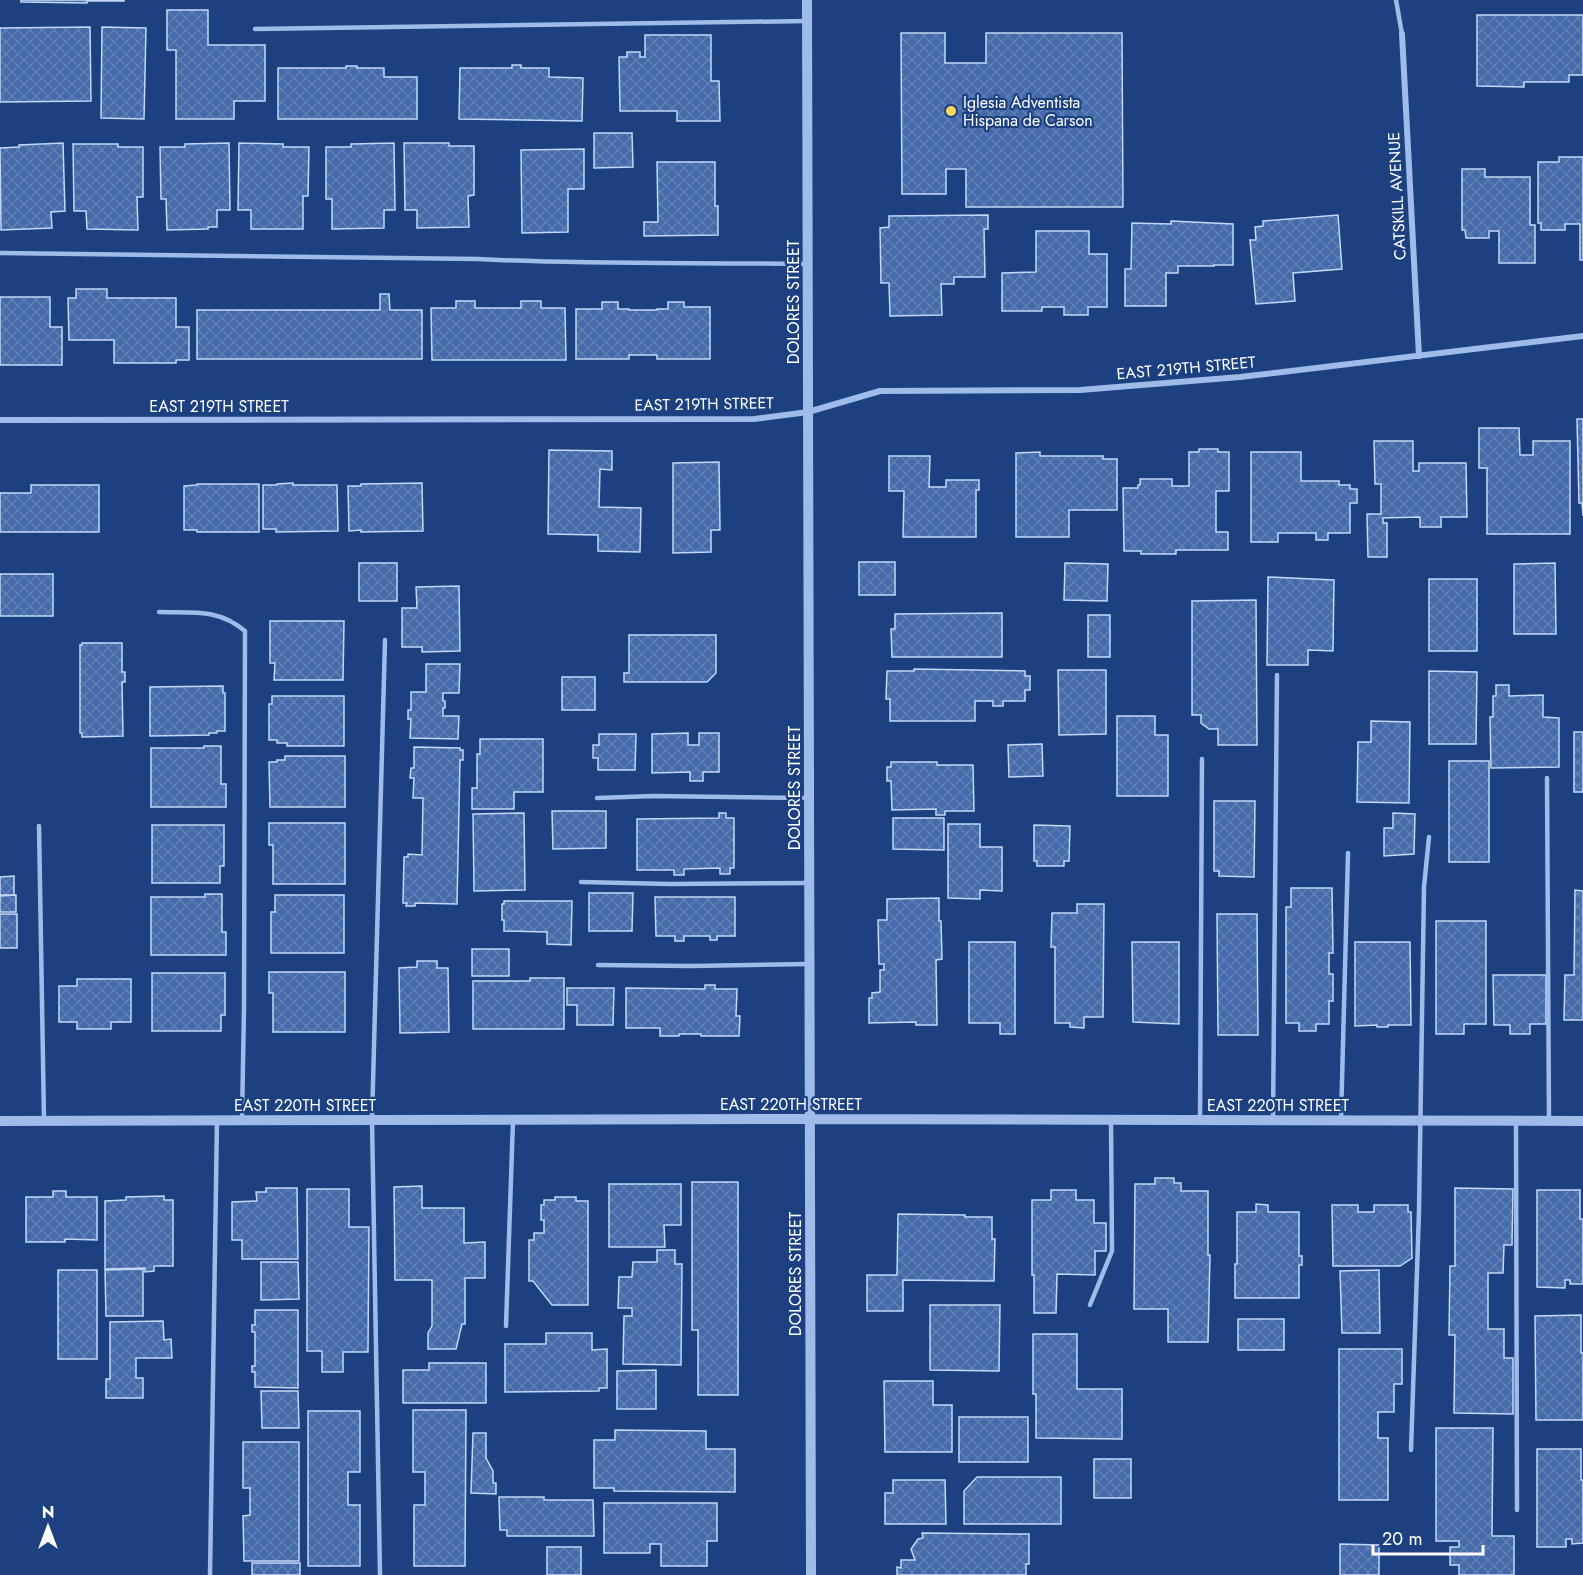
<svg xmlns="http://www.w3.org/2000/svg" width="1583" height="1575" viewBox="0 0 1583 1575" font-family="Jost,sans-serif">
	<defs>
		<pattern id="building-cross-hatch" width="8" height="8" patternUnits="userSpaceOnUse" patternTransform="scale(1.5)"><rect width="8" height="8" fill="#446aaa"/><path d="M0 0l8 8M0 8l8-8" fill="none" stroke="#6080b7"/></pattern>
	</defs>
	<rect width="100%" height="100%" fill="#1c4080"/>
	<path fill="url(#building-cross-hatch)" stroke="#c4d7f7" stroke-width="1.5" d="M21,0H124V1H87V3L21,2Z
		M167,10H208V45H265V101H234V119H176V50H167Z
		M1477,15H1583V75H1569V82H1524V87L1477,86Z
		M90,27L91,101L0,102V28Z
		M102,27L146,28L144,119L101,118Z
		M901,33H945V63H986V33H1122L1123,207H966V169H946V194H902Z
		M645,35H711V81H719L720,121H677V111H620L619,57H627V52H640V57H645Z
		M512,65H521V68H549V77L583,78L582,121L459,119L460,68H512Z
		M346,66H357V68H384V77H417V119H278V68H346Z
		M594,133H632L633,167L594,168Z
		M63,143L65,211L51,212L52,228L1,230L0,148L19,147V145Z
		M229,143L230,210H217V227H208V229L167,230L166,199H161L160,147H185V144Z
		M239,143L283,144V147H309L308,196H303V229H251V210H238Z
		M394,143L395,210H384V228L332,229V199H326V147H351V144Z
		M404,143H449V146H474V195L468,196L469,227L417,228V210H405Z
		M73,144H118V147H143V197H137L138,230L87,229L86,211H74Z
		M584,149V189H568V232L522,233L521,150Z
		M1559,157H1583V260H1580V224H1565V230H1541V223H1538V162H1559Z
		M657,162H715V206H718V235L644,236V222H658Z
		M1462,169H1485V177H1530V225H1535V263H1499V231H1489V238H1466L1465,230H1462Z
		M988,215V229H984L985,277H954V284H941L942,315L890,316L889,283H881L880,228L889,227V216Z
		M1338,215L1342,269L1293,273L1295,301L1256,304L1250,240H1256L1255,227L1263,226V221Z
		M1171,221L1233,224V265H1214V266H1178V273H1166V306H1125V269H1131L1132,223L1171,224Z
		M1036,231H1089V254H1107V307H1088V315H1064V307H1042V311H1002V273L1036,272Z
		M76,289H107V298H176V327H189V360H176V363H114V340H69L68,298H76Z
		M380,294H389L390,310H422V359H197V310H380Z
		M0,297H50V327H62V365H0Z
		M456,301H475V308H521V301H541V308H565L566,360H432L431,308H456Z
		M602,302H618V309H629V310H657V309H668V302H684V307H710V359H657V355H629V359H576V309H602Z
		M1577,419H1583V516L1582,503H1579Z
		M1479,428H1519L1520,455H1533V441H1570V534H1487V468H1479Z
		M1374,441H1413V471H1419V463H1466L1467,517H1441V527H1420V517L1383,518V523H1387V557H1368L1367,514H1381V484H1375Z
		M1199,449H1218V452H1229V491H1216V532H1228V550H1176V554H1141V551H1124L1123,488H1138V485H1140V479H1172V486H1189V452H1199Z
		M549,450L612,451V470L600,469L599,507L641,508L640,552L598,551V535L548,534Z
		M1040,452V456H1103V459H1117V510H1069V537H1016V453Z
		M1251,452H1301V481H1339V485H1350V489H1357V503H1350V533H1328V540H1316V533H1278V542H1251Z
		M889,456H930L929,487H946V480H979V490H976V537H903L904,491H889Z
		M719,462L720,530H711V552L673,553V463Z
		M293,483V485H337L338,531L276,532V529H263V485H277V484Z
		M422,483L423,531L361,532V530L349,531L348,486H361V484Z
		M197,484H259V532H197V530H184V486L197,485Z
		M31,485H99V532H0V493H31Z
		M859,562H895V595H859Z
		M359,563H397V601H359Z
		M1065,563L1108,564L1107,601L1064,600Z
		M1555,563L1556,634H1514V564Z
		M0,574H53V616H0Z
		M1268,577L1334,580L1333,651L1308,650V665H1267Z
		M1429,579H1477V651H1429Z
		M459,586L460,651L422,652V647H402V608H417L416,587Z
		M1256,600L1257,745H1218V729H1209L1201,723V715H1192V601Z
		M1002,613V657H892L891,629H895V614Z
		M1088,615H1110V657H1088Z
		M270,621H344L343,680H274L275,663H270Z
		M629,635H716V673L707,682H624V673H629Z
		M82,643H122V672H125V682H122L123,736L82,737V733H80V645H82Z
		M426,664H460L459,693H443V701H445V708H443V716H459L458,739L410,738L411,719H408V710H411V692H426Z
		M914,669L1025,671V676H1030V690H1025V701H1003V706H993V701H975V721H890V699H886L887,671H914Z
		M1058,670H1106V734L1059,735Z
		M1429,671L1477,672L1476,744H1429Z
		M562,677H595V710H562Z
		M1496,685H1509V696L1543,695V717L1559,718V767L1491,768L1490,717H1493V696H1496Z
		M223,686V693H225V731H217V733H209V735L150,736V687Z
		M272,696H344V746H287V743H277V740H269V704H272Z
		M1117,716H1155V735H1168V796H1117Z
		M1371,721L1410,722L1409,803L1357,802L1358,742H1371Z
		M1574,732H1583V792H1574Z
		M688,733V745H699V733H719V772H703V781H690V772L652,773V734Z
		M599,734H636L635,770H598V758H593V745H599Z
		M480,739H543V792H514V809H472V788H477V754H480Z
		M1042,744L1043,776L1009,777L1008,745Z
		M204,746H221V784H226V807H151V748H204Z
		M414,747L460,748V750H463V760H460L457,904L415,903V906H406L407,903H403L404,857H408V854L422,855L423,798H413L414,778H410L411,768H414Z
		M285,756H345V807H270L269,762H277V760H285Z
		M1449,761H1489V862H1449Z
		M891,762H937V765H973L974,811H945V815H936V809L892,810L891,781H887V767H891Z
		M1214,801H1255L1254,877L1219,876V871H1214Z
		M552,811H606V848L553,849Z
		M524,813L525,890L474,891L473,814Z
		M719,813H726V818H734V868H730V874H720V868L684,869V875H674V870H637V819L719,818Z
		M1393,813L1415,814L1414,854L1384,856V828H1393Z
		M893,818H944V850L893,849Z
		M269,823H345V884H273V845H269Z
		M948,824H980V847H1002V891L980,890V899L948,898Z
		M152,825H224V866H220V883H152Z
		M1034,825L1070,826L1069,861H1064V866H1037V861H1034Z
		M14,876V895H0V877Z
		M1291,888H1332L1333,953H1329V974H1333V1001H1329V1024H1316V1031H1299V1023H1286V907H1291Z
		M1575,890L1583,891V1020H1564L1565,975H1574Z
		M589,893H633L632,931H589Z
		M205,894H222V932H226V955H151V897H205Z
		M16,895V912H0V896Z
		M275,895H344V953H271V912H275Z
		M655,897H735V936H717V940H710V936H684V941H675V936H656Z
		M939,898V921H941L942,959L936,960L937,1025H916V1022L869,1023V998H872V993L880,992V970H884V964H879L878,920H887V899Z
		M504,901H572L571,945L547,944V932L504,931V920H502V904H504Z
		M1077,904H1104L1103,1017H1084V1028L1070,1027V1023H1055V947H1051L1052,913H1077Z
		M0,914H17V948H0Z
		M1217,914H1257L1258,1035H1218Z
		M1436,921H1486V1024H1464V1034H1436Z
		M969,942H1015V1034H1000V1023H969Z
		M1132,942H1179V1024L1133,1022Z
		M1355,942H1410L1411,1025H1388V1027H1377V1025L1355,1026Z
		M472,949H509V976H472Z
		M417,961H437V968H448L449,1032L400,1033L399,968L417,967Z
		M269,972H345V1032H273V993H269Z
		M152,973H225V1015H221V1031H152Z
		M1493,975H1546V1024H1530V1034H1510V1025H1494Z
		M530,978H564V1029H473V981H530Z
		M77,979H131V1022H111V1029H77V1022H59V986H77Z
		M705,985H715V989H737L736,1016H740L739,1036H701V1034H679V1036H660V1028H626V988L705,989Z
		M567,988H614L613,1025H577V1005H567Z
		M1155,1178H1174V1183H1181V1191H1208V1255H1210L1208,1342H1168V1309H1134L1135,1184H1155Z
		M692,1182H738V1395H698V1330H692Z
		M609,1184H681V1225H664L665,1247H609Z
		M422,1186V1208H464V1243L485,1242V1278H465V1324H462L456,1349H428V1333L432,1326V1280H395L394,1187Z
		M266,1188H297L298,1259H242V1240H232V1202L257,1201L256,1192H266Z
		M1455,1188L1513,1189L1512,1245H1504L1503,1273H1488V1329H1504V1358H1513V1414L1454,1413L1455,1335H1449L1450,1266H1455Z
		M307,1189H349V1227H369L368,1352H343V1372H322V1351H307Z
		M1051,1190H1076V1200H1094V1223H1106V1251H1095V1275L1057,1274L1056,1313H1034V1275H1032V1200H1051Z
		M1537,1190H1580V1219H1583V1284H1570V1280H1565V1288L1537,1287Z
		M53,1191H66V1197H97V1240L65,1239V1242H26V1197H53Z
		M164,1196V1200H173V1266H154V1271L145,1272V1268L105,1269V1201L126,1200V1197Z
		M555,1197H576V1201H588V1305H552L533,1281H529V1240H534V1233H544V1220H541V1205H544V1200H555Z
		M1256,1204L1268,1205V1212H1299V1256H1302V1265H1299V1298H1235V1264H1237V1212H1256Z
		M1332,1205H1358V1212H1374V1205H1408V1212H1411L1412,1258L1400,1266H1333Z
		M898,1214L965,1215V1217H992V1239H995L994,1281L903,1280V1311H867V1275H897Z
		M657,1250H675V1264H682L681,1365L623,1364L624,1316H632V1308H618L619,1277H632L633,1262H657Z
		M261,1262H298L299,1299L261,1300Z
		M143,1269V1316H106L105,1270Z
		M58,1270H97V1359H58Z
		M1379,1270L1380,1333H1342L1340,1271Z
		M930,1305H1000L999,1371L930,1370Z
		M255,1310H298V1388L255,1387V1372H252V1366H255V1332H252V1325H255Z
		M1581,1315V1353H1583V1420H1536L1535,1316Z
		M1238,1319H1284V1350H1238Z
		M163,1321L164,1340L171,1339L172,1358H136V1378H143V1398H106V1379H110V1322Z
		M546,1333H592V1350L607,1349V1388H599V1391L505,1392V1344H546Z
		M1033,1334H1077V1389H1122V1439L1036,1438V1394H1033Z
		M1339,1349H1402V1384H1394V1412H1378V1438H1388V1500H1339Z
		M429,1363H486V1403H403V1370H429Z
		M656,1370V1409H617V1371Z
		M884,1381H933V1405H952V1452H885Z
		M261,1391H298L299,1428H262Z
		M413,1410H466L465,1566H414V1505H425V1472H413Z
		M308,1411H360V1472H348V1505H360V1566H308Z
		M959,1417H1028V1462H959Z
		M1436,1428H1493L1492,1536H1514V1575H1459V1565H1450V1547H1459V1541H1436Z
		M615,1430L706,1431V1449H735V1492L614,1491V1488H594V1440H615Z
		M473,1433H486V1458L493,1471V1483H496V1494L471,1493Z
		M243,1442H299V1561H244L243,1516L250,1515V1488H243Z
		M1537,1449H1581V1480H1583V1543L1572,1544V1539H1566V1547H1537Z
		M1094,1459H1131V1498H1094Z
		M977,1477H1061V1524H964V1491Z
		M893,1480H945L946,1524H885V1493H893Z
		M499,1497H544V1500H593L594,1536H507V1530H500Z
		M604,1503H717V1541H707V1566H661V1544H650V1553H604Z
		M922,1533L1029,1534V1564H1026V1575H897V1567L901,1568V1560H915L911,1549L918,1539L923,1538Z
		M1340,1544L1379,1545V1575H1340Z
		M547,1547H581V1575H547Z
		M252,1563H300V1575H252Z"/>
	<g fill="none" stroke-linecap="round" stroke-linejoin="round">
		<path stroke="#9fbbe9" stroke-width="4.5" d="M1396,0L1402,34
			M255,29L807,21
			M0,253L478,259C588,265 697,262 807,264
			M159,612C192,613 218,608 245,631L244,1008L242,1120
			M1547,778L1549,1121
			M597,798L654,796L809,798
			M39,826L44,1120
			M581,882L670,884L809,883
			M598,965L691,966L809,964
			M1200,1120L1202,759
			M1273,1120L1277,675
			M1341,1120L1348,853
			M1516,1121L1517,1510
			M1090,1305L1112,1251L1111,1120
			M506,1326L513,1120
			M1411,1450L1419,1211L1424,887L1429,837
			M210,1575L217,1120
			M380,1575L372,1120L385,640"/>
		<path stroke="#9fbbe9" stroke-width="6" d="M1402,34L1419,356
			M0,420L754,419L808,412L880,391L1080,390L1240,377L1583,336"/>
		<path stroke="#9fbbe9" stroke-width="10" d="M807,0L811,1575
			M0,1121L810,1119L1583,1121"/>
	</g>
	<circle fill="#fad85d" stroke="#1c4080" stroke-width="2" cx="951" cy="111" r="6"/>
	<g text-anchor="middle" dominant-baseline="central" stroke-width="4.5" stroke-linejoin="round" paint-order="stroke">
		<g font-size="16" fill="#fff" stroke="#1c4080" text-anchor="start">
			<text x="963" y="102">Iglesia Adventista<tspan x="963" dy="18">Hispana de Carson</tspan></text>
		</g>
		<g font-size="16" fill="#fff" stroke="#1c4080">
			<text transform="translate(1397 196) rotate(-93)">CATSKILL AVENUE</text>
			<text transform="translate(793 302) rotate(-90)">DOLORES STREET</text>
			<text transform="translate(1186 368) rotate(-5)">EAST 219TH STREET</text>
			<text transform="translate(704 404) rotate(-1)">EAST 219TH STREET</text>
			<text x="219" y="406">EAST 219TH STREET</text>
			<text transform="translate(794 788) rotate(-90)">DOLORES STREET</text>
			<text x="791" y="1104">EAST 220TH STREET</text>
			<text x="305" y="1105">EAST 220TH STREET</text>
			<text x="1278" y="1105">EAST 220TH STREET</text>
			<text transform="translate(795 1274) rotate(-90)">DOLORES STREET</text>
		</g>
	</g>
	<g transform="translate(48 1527)" stroke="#1c4080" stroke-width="4.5" paint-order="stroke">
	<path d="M0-4.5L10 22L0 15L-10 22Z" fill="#ffffff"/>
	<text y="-9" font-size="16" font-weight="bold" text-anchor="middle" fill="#ffffff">N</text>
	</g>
	<path d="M1373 1545v9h110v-9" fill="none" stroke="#ffffff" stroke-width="3"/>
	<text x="1382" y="1545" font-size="18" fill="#ffffff" stroke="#1c4080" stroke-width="4.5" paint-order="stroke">20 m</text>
</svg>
